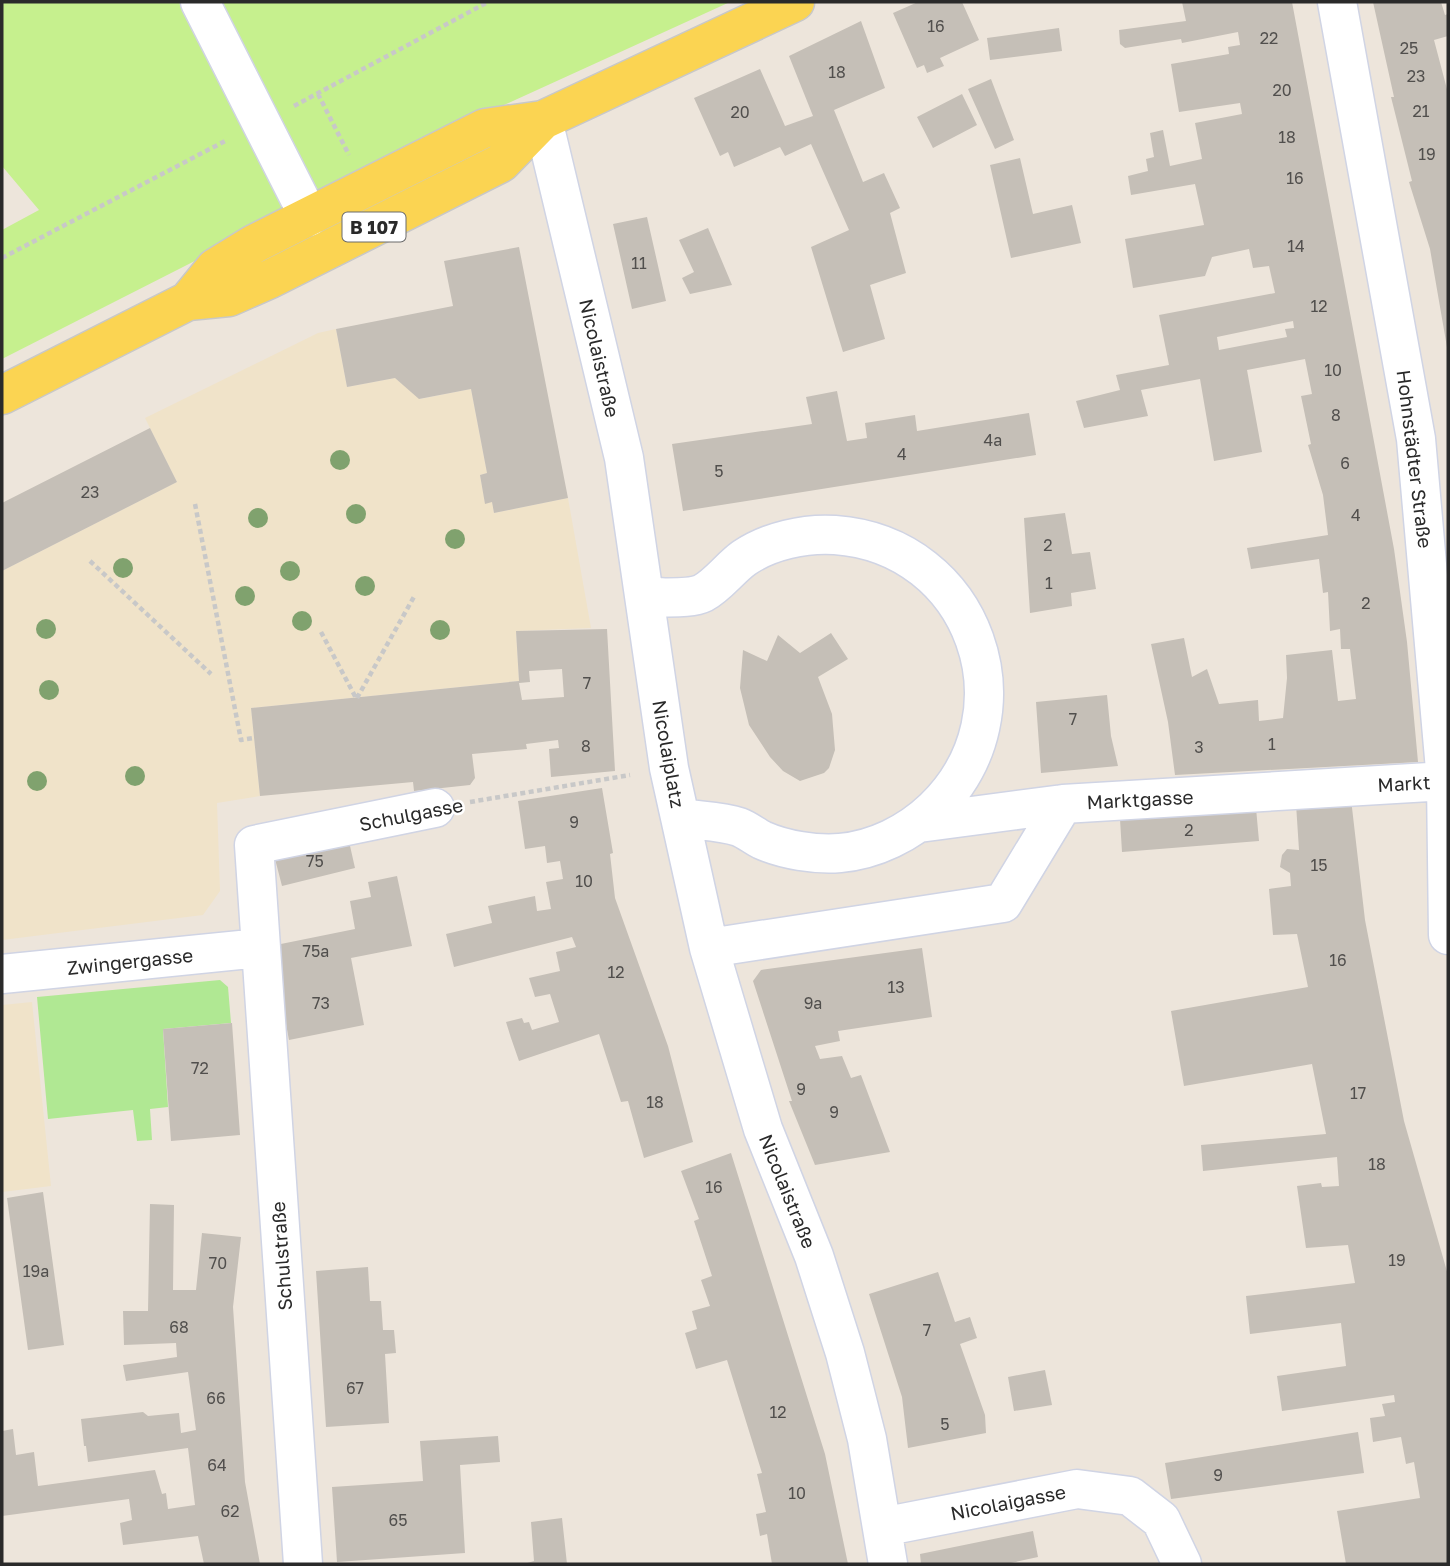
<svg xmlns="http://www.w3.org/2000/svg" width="1450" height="1566" viewBox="0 0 1450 1566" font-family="'Golos Text',sans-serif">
	<rect width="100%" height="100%" fill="#ede5db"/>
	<path fill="#f0e3c9" d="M336,329L347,387L395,378L420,399L471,389L487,473L480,475L485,503L492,502L494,513L568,498L591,628L516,631L519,681L251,708L260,796L217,803L220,891L203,915L2,940V571L177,482L145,418L318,333Z
		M32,1002L51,1186L2,1192V1005Z"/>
	<path fill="#b0e893" d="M220,980L228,987L231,1023L163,1029L168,1107L150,1109L152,1140L137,1141L133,1110L48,1119L37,997Z"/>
	<path fill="#c6f08e" d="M2,2H730L480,116L2,359V230L39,210L2,166Z"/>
	<path fill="#c5bfb7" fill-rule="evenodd" d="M918,2H962L979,40L940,58L944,66L927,73L924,65L917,68L893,13Z
		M1182,2H1292L1394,549L1407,642L1418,762L1175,775L1168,722L1151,644L1184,638L1192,677L1207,669L1219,704L1258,700L1259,721L1283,718L1287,678L1286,655L1332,650L1338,701L1356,699L1350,649H1341L1340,629L1330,631L1328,592L1323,593L1319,559L1251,569L1247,548L1328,535L1323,495L1308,445L1311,444L1301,396L1312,394L1305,359L1247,370L1262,452L1214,461L1200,379L1141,390L1148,416L1084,428L1076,401L1120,390L1116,375L1169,365L1159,315L1275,293L1269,266L1253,268L1249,249L1212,257L1205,276L1133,288L1125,239L1204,225L1195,184L1131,195L1128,176L1148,171L1146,159L1154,157L1150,133L1163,130L1170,166L1202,159L1195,123L1242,114L1240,103L1179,112L1171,64L1229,54L1228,47L1240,45L1238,32L1182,43L1181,39L1125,48L1120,44L1119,30L1186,21ZM1293,321L1294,328L1285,329L1287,337L1219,350L1217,337Z
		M1373,2H1441L1445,15L1448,14V36L1434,40L1448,93V353L1430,249L1409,182L1412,181L1391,97H1394Z
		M861,21L885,88L834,110L863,182L884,173L900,208L890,213L906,273L870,285L885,339L843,352L811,247L849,230L811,144L785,156L780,147L734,167L728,152L720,156L694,98L760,69L785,126L813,116L789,56Z
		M1059,28L1062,51L990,60L987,38Z
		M991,79L1014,140L995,149L968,89Z
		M962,94L977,125L933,148L917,117Z
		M1020,158L1033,214L1072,205L1081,243L1011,258L990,165Z
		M647,217L666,301L632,309L613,224Z
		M708,228L732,285L690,294L682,278L694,272L679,240Z
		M519,247L568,498L494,513L492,502L485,504L480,475L487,473L471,389L419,399L395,378L347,387L336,329L453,306L444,261Z
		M837,391L847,441L867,438L865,423L915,415L917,431L1029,413L1036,455L683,511L672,444L812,424L806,397Z
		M150,428L177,482L2,571V503Z
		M1065,513L1072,554L1090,552L1096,589L1071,593L1072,606L1030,613L1024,518Z
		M607,629L615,771L551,777L549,749L559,748L558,740L526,744L527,749L472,754L475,778L470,785L414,791L413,782L260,796L251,708L519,681L516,631ZM562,669L564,697L522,700L519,683L530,682L529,671Z
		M831,633L848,659L818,677L832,714L835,750L829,768L824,773L800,781L783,771L770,757L749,725L740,688L743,650L767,661L778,635L800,653Z
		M1107,695L1111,736L1118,766L1041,773L1036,702Z
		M602,788L613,853L610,854L615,898L668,1046L693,1142L644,1158L628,1101L621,1102L599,1034L519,1061L511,1038L506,1022L522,1018L524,1023L529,1022L532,1030L559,1022L550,994L535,997L529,978L560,971L556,952L576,947L572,937L454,967L446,934L492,923L488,906L535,896L537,911L551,909L546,882L563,879L560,861L547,863L545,846L525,849L518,801Z
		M1351,799L1365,920L1404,1121L1448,1275V1564H1346L1337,1511L1420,1498L1414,1462L1406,1464L1401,1437L1373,1442L1370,1418L1385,1416L1382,1404L1395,1402L1394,1395L1282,1411L1277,1376L1346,1366L1341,1323L1250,1334L1246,1296L1355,1283L1348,1245L1306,1248L1297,1186L1321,1183L1322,1187L1339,1186L1337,1157L1203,1171L1201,1145L1326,1134L1312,1064L1184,1086L1171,1011L1308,987L1297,934L1273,935L1269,889L1291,886L1290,873L1280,867L1282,855L1287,849L1299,850L1296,804Z
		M1256,808L1259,841L1122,852L1120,819Z
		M348,837L355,868L282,886L274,855Z
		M397,876L412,946L351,958L364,1025L289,1040L271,946L355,929L350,901L371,897L368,882Z
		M922,948L932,1017L838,1031L840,1041L815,1046L820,1059L842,1056L851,1078L861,1075L890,1152L815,1165L789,1101H792L753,981L761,970Z
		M232,1023L240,1135L171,1141L163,1029Z
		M731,1153L825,1454L848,1564H772L767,1534L760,1536L756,1514L766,1512L757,1474L762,1473L727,1360L696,1369L685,1333L697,1329L692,1311L710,1306L701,1280L712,1276L694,1221L699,1219L681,1171Z
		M43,1192L64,1345L28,1350L7,1198Z
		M150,1204L174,1205L173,1290H196L202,1233L241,1237L233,1307L245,1482L260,1564H204L198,1536L123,1545L120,1523L132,1520L129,1499L2,1516V1431L13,1429L16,1455L34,1452L38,1486L155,1470L162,1494L166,1493L168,1509L195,1505L188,1448L88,1462L86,1446H84L81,1419L143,1412L148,1416L179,1413L181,1433L196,1430L188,1372L126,1381L123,1365L177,1357L176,1343L124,1345L123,1311H148Z
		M368,1267L370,1301H381L383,1330H394L396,1353L385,1354L389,1423L326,1427L316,1271Z
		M938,1272L955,1322L970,1317L977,1338L960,1344L985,1415L986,1433L908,1448L902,1397L869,1294Z
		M1045,1370L1052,1405L1014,1411L1008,1377Z
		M1358,1432L1364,1473L1171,1499L1165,1463Z
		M498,1436L500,1462L460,1465L465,1553L337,1562L332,1487L423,1481L420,1441Z
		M562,1518L567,1564H524L534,1561L531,1522Z
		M1033,1531L1038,1557L1006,1564H921L920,1554Z"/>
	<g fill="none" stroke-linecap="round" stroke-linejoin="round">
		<defs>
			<path id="minor" d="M200,2L309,217
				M1337,2L1416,439L1446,781L1448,935
				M543,120L624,458L669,768L709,948L763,1129L814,1256L845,1353L867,1439L888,1564
				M645,598C661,596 689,600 703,593C718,585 730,568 744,558C769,541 805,533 835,535C975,545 1034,712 934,809C909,833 875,850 840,853C816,855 784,850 762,840C754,836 747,830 739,827C721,821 699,821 681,818
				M919,823L1063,804L1446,781
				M709,948L1003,903L1063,804
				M2,974L259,948
				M882,1527L1077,1489L1130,1496L1161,1520L1182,1564
				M303,1564L254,845L435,808"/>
			<path id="major" d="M188,301L215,268L254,244L485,128L543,120L795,2
				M2,395L188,301L229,297L270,279L501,163L543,120"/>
		</defs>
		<use href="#minor" stroke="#d0d4e4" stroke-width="41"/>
		<use href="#major" stroke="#c8c8c8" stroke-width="41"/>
		<path stroke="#c8c8c8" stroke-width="4.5" stroke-dasharray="5 3.5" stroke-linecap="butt" d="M318,94L349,155
			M294,106L488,2
			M2,258L227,140
			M195,504L241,740L254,738
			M90,561L211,674
			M321,632L356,698
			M357,698L415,595
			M470,802L630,775"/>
		<use href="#minor" stroke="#fff" stroke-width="38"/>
		<use href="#major" stroke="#fbd452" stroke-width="38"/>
	</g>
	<g fill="#80a26e">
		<circle cx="340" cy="460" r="10"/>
		<circle cx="356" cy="514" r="10"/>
		<circle cx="258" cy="518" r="10"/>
		<circle cx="455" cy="539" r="10"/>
		<circle cx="123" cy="568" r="10"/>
		<circle cx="290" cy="571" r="10"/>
		<circle cx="365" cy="586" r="10"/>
		<circle cx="245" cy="596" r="10"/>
		<circle cx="302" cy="621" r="10"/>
		<circle cx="46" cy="629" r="10"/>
		<circle cx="440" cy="630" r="10"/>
		<circle cx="49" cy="690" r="10"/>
		<circle cx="135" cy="776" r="10"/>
		<circle cx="37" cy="781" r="10"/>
	</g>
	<g text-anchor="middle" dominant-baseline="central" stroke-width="5" stroke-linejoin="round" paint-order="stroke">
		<g font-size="16" fill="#514f4d">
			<text x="936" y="26">16</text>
			<text x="1269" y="38">22</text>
			<text x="1409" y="48">25</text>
			<text x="837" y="72">18</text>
			<text x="1416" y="76">23</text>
			<text x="1282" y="90">20</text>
			<text x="1421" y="111">21</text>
			<text x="740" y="112">20</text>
			<text x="1287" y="137">18</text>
			<text x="1427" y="154">19</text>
			<text x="1295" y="178">16</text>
			<text x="1296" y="246">14</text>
			<text x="639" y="263">11</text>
			<text x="1319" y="306">12</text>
			<text x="1333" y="370">10</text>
			<text x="1336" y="415">8</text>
			<text x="993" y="440">4a</text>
			<text x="902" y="454">4</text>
			<text x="1345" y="463">6</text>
			<text x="719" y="471">5</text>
			<text x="90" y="492">23</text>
			<text x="1356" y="515">4</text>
			<text x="1048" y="545">2</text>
			<text x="1049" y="583">1</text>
			<text x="1366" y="603">2</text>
			<text x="587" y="683">7</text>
			<text x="1073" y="719">7</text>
			<text x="1272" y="744">1</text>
			<text x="586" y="746">8</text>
			<text x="1199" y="747">3</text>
			<text x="574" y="822">9</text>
			<text x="1189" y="830">2</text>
			<text x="315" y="861">75</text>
			<text x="1319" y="865">15</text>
			<text x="584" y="881">10</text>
			<text x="316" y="951">75a</text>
			<text x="1338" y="960">16</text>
			<text x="616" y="972">12</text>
			<text x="896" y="987">13</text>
			<text x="321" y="1003">73</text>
			<text x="813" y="1003">9a</text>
			<text x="200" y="1068">72</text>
			<text x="801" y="1089">9</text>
			<text x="1358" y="1093">17</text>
			<text x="655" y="1102">18</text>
			<text x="834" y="1112">9</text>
			<text x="1377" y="1164">18</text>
			<text x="714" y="1187">16</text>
			<text x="1397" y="1260">19</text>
			<text x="218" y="1263">70</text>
			<text x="36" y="1271">19a</text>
			<text x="179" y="1327">68</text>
			<text x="927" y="1330">7</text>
			<text x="355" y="1388">67</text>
			<text x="216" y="1398">66</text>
			<text x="778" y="1412">12</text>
			<text x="945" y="1424">5</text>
			<text x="217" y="1465">64</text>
			<text x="1218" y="1475">9</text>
			<text x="797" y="1493">10</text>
			<text x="230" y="1511">62</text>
			<text x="398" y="1520">65</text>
		</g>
		<rect fill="#fff" stroke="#6a6a6a" stroke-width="2" x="342.5" y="212.5" width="63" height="29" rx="5"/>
		<g font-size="18" font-weight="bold" fill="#2a2a2a">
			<text x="374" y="227">B 107</text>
		</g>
		<g font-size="19" fill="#2a2a2a" stroke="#fff">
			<text transform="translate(600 358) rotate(77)">Nicolaistraße</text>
			<text transform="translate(1415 459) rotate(83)">Hohnstädter Straße</text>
			<text transform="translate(669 754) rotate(80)">Nicolaiplatz</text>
			<text transform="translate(1404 783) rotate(-3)">Markt</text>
			<text transform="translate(1140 799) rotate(-3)">Marktgasse</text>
			<text transform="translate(411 814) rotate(-11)">Schulgasse</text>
			<text transform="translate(130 961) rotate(-6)">Zwingergasse</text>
			<text transform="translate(788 1191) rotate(68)">Nicolaistraße</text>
			<text transform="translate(281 1256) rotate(-94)">Schulstraße</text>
			<text transform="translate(1008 1502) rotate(-11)">Nicolaigasse</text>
		</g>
	</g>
	<rect width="1450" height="1566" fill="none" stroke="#2a2a2a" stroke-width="7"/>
</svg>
